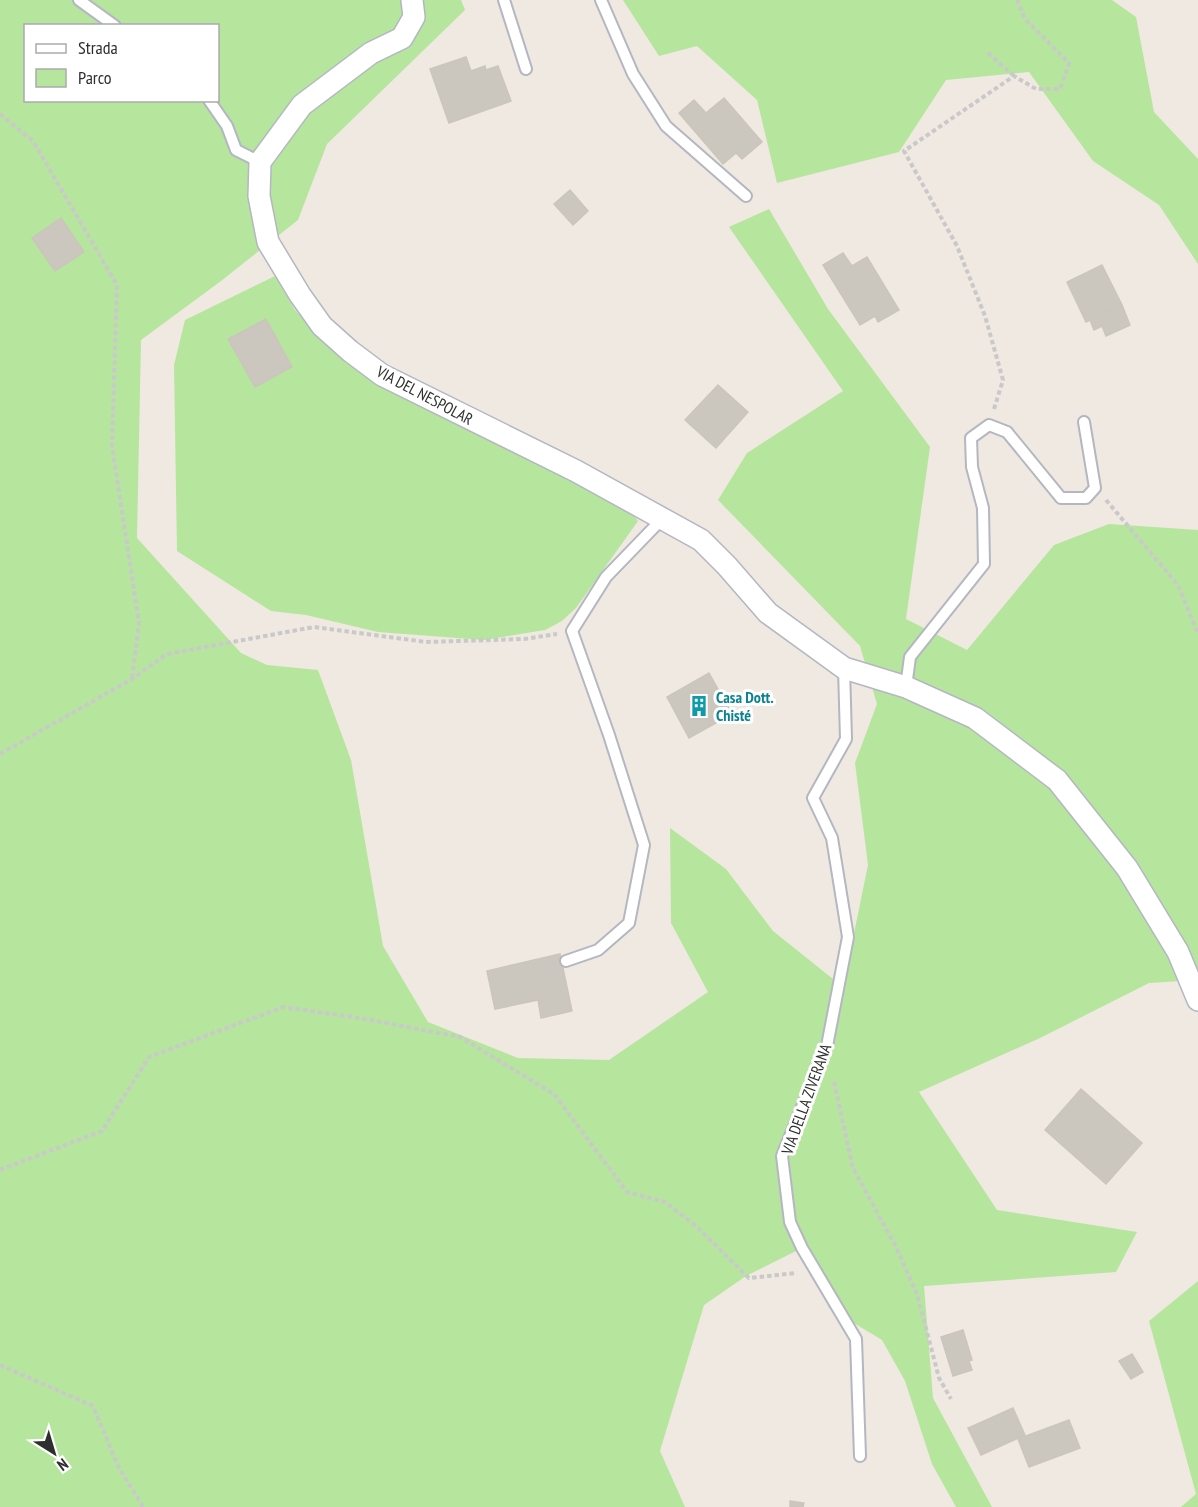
<svg xmlns="http://www.w3.org/2000/svg" width="1198" height="1507" viewBox="0 0 1198 1507" font-family="'PT Sans Narrow',sans-serif">
	<rect width="100%" height="100%" fill="#efe9e1"/>
	<path fill="#b6e59e" fill-rule="evenodd" d="M0,0H461L465,10L327,144L298,220L221,281L141,340L137,538L241,653L267,665L318,670L351,760L383,946L428,1022L518,1058L609,1060L708,992L671,923L670,828L726,869L773,931L843,987L868,865L855,763L877,704L860,646L718,500L747,453L843,391L729,227L769,209L828,309L930,447L906,619L967,650L1054,545L1109,524L1198,530V980L1149,983L1040,1038L919,1092L997,1210L1137,1232L1116,1272L924,1286L933,1398L992,1507H956L932,1464L905,1381L882,1340L829,1308L816,1271L802,1248L746,1276L704,1305L660,1451L685,1507H0ZM26,26H218V100H26Z
		M623,0H1112L1136,17L1154,112L1198,159V264L1159,205L1093,161L1029,72L946,80L899,152L777,183L757,100L697,46L659,56Z
		M275,276L295,310L321,337L626,506L638,521L576,608L562,621L545,630L484,640L378,632L306,615L271,611L177,551L174,365L185,320Z
		M1198,1281V1507H1181L1196,1494L1149,1321Z"/>
	<path fill="#cbc7bf" stroke="#cbc5ba" stroke-width="1.5" d="M466,57L471,71L485,66L486,70L498,66L511,101L449,123L430,69Z
		M724,98L762,142L742,159L736,153L723,164L679,113L694,100L706,113Z
		M570,190L588,211L573,225L554,204Z
		M61,218L84,252L55,271L32,238Z
		M843,253L852,266L867,257L899,310L878,322L875,316L860,325L823,265Z
		M1102,265L1122,305L1086,322L1067,282Z
		M1122,305L1130,325L1106,336L1102,326L1094,330L1090,320Z
		M266,319L292,367L255,387L228,339Z
		M718,385L748,412L716,448L685,420Z
		M709,673L732,714L689,738L667,697Z
		M560,954L572,1011L541,1018L538,1000L495,1009L487,971Z
		M1081,1089L1142,1143L1106,1184L1045,1130Z
		M963,1330L972,1360L969,1361L972,1370L953,1376L941,1337Z
		M1132,1354L1143,1372L1131,1379L1119,1361Z
		M1013,1408L1025,1435L981,1455L968,1428Z
		M1069,1420L1080,1448L1029,1467L1018,1439Z
		M790,1501L804,1503L803,1507H790Z"/>
	<g fill="none" stroke-linecap="round" stroke-linejoin="round">
		<defs>
			<path id="lane" d="M79,0L115,26
				M504,0L526,69
				M601,0L633,74L666,126L746,196
				M209,100L227,126L236,150L260,162
				M844,668L846,739L813,798L832,838L848,937L827,1046L782,1156L790,1222L802,1248L856,1339L860,1456
				M906,687L910,657L984,564L983,508L972,467L971,438L989,425L1007,432L1061,498H1086L1095,488L1084,422
				M566,961L598,950L629,923L644,845L609,735L572,631L606,577L663,518"/>
			<path id="street" d="M412,0L414,17L402,38L371,53L302,105L260,162L259,196L268,242L300,295L322,326L350,351L382,375L576,471L701,540L727,566L768,613L844,668L906,687L975,718L1057,780L1127,868L1178,952L1198,1000"/>
		</defs>
		<use href="#lane" stroke="#b4b7c1" stroke-width="14"/>
		<use href="#street" stroke="#b4b7c1" stroke-width="24"/>
		<path stroke="#c9c9c9" stroke-width="4" stroke-dasharray="4.5 3" stroke-linecap="butt" d="M988,53L1014,76
			M0,114L33,141L117,285L112,446L139,623L132,679
			M994,409L1003,380L985,316L957,246L904,151L1014,76L1036,89H1060L1069,63L1025,19L1017,0
			M1106,500L1178,585L1198,634
			M0,754L132,679L167,654L314,627L426,642L524,639L557,634
			M834,1082L853,1168L895,1245L917,1294L939,1378L951,1399
			M0,1170L102,1131L149,1057L283,1007L360,1018L460,1037L554,1094L627,1192L665,1202L696,1226L749,1278L797,1273
			M0,1365L93,1406L118,1466L143,1507"/>
		<use href="#lane" stroke="#fff" stroke-width="10"/>
		<use href="#street" stroke="#fff" stroke-width="21"/>
	</g>
	<defs>
		<symbol id="building-bare" viewBox="-9 -9 18 18"><path d="M-4-6H4V6H1V3H-1V6H-4ZM-2.5-4.3h1.7v1.8h-1.7ZM.8-4.3h1.7v1.8H.8ZM-2.5-1h1.7V.8h-1.7ZM.8-1h1.7V.8H.8Z" fill="#0f9aa8" stroke="#fff" stroke-width="2.5" paint-order="stroke"/></symbol>
	</defs>
	<g fill-rule="evenodd">
		<use href="#building-bare" x="684" y="691" width="30" height="30"/>
	</g>
	<g text-anchor="middle" dominant-baseline="central" stroke-width="6" stroke-linejoin="round" paint-order="stroke">
		<g font-size="16" fill="#2e2e2e" stroke="#fff">
			<text transform="translate(425 395) rotate(28)">VIA DEL NESPOLAR</text>
			<text transform="translate(806 1099) rotate(-70)">VIA DELLA ZIVERANA</text>
		</g>
		<g font-size="16" font-weight="bold" fill="#0d838f" stroke="#fff" text-anchor="start">
			<text x="716" y="697">Casa Dott.<tspan x="716" dy="18">Chisté</tspan></text>
		</g>
	</g>
	<rect x="24" y="24" width="195" height="78" fill="#ffffff" stroke="#ababab" stroke-width="1.5"/>
	<rect x="36" y="44" width="30" height="9" fill="#ffffff" stroke="#ababab" stroke-width="1.5"/>
	<text x="78" y="54" font-size="18" fill="#2e2e2e">Strada</text>
	<rect x="36" y="69" width="30" height="18" fill="#b6e59e" stroke="#ababab" stroke-width="1.5"/>
	<text x="78" y="84" font-size="18" fill="#2e2e2e">Parco</text>
	<g transform="translate(54 1453) rotate(143)" stroke="#ffffff" stroke-width="4.5" paint-order="stroke">
	<path d="M0-4.5L10 22L0 15L-10 22Z" fill="#2e2e2e"/>
	<text y="-9" font-size="16" font-weight="bold" text-anchor="middle" fill="#2e2e2e">N</text>
	</g>
</svg>
